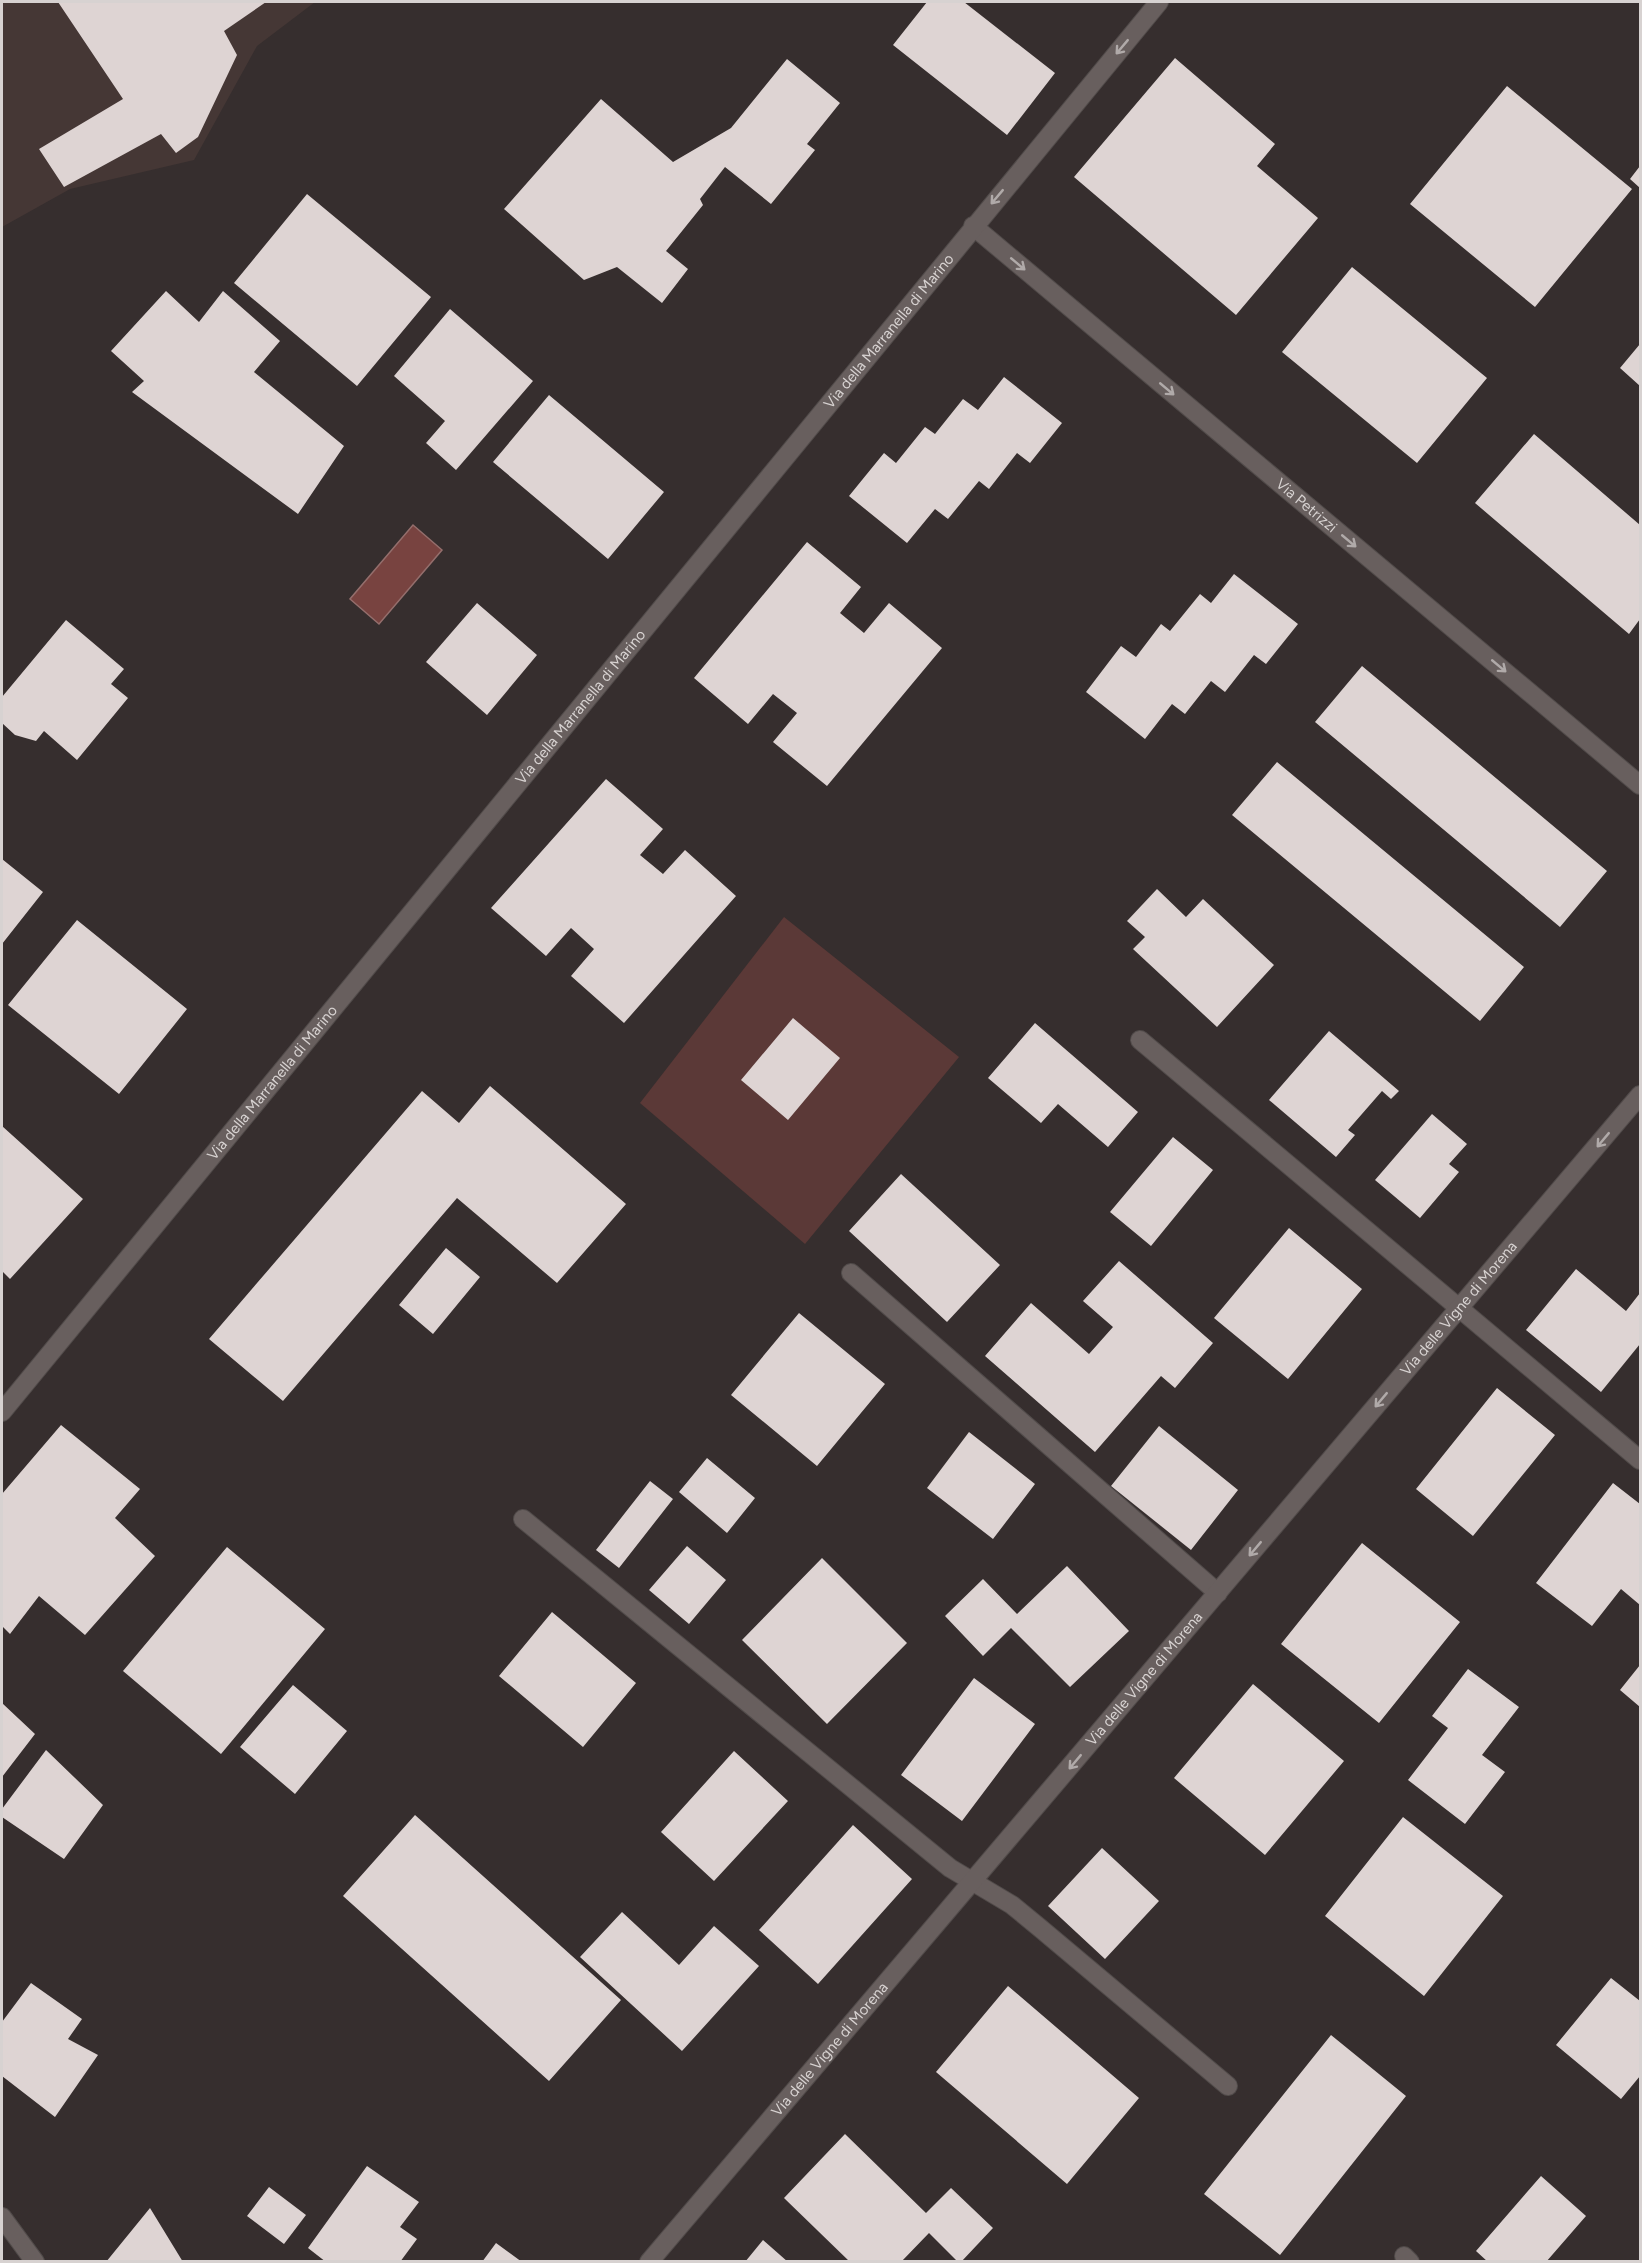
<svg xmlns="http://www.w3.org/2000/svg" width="1642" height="2263" viewBox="0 0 1642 2263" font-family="Figtree,sans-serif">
	<rect width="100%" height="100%" fill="#362e2e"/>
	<path fill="#453735" d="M2,2H315L257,46L194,160L70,189L2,227Z"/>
	<path fill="#5b3937" d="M784,917L959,1057L805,1244L640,1103Z"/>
	<path fill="#784340" stroke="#946e6c" stroke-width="1.5" d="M413,525L442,550L379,624L350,599Z"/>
	<path fill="#ded4d3" d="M58,2H266L224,31L237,55L198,137L176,153L161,134L64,187L39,149L123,99Z
		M927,2H964L1055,73L1007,135L893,45Z
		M1175,58L1275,144L1257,166L1318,218L1236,315L1074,177Z
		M787,59L840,103L807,144L815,150L771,204L725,167L700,199L703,205L666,251L688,269L662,303L617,267L584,280L504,209L601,99L673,162L731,128Z
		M1507,86L1632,189L1535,307L1410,204Z
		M1640,166V188L1630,179Z
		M307,194L431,297L357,386L234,283Z
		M1352,267L1487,378L1417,463L1282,352Z
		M166,291L199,322L223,291L280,341L254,372L344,446L298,514L132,392L144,381L111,351Z
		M450,309L533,381L456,470L426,443L445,421L394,376Z
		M1640,344V386L1620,368Z
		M1004,377L1062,423L1030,463L1017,453L989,489L979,481L948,519L935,509L907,543L849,496L884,453L896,463L925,427L935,434L963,399L978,410Z
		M549,395L664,492L608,559L493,462Z
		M1534,434L1640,525V619L1629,634L1475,503Z
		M807,542L861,587L840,613L864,633L889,603L942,648L827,786L773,742L797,713L773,694L748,724L694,678Z
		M1234,574L1298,624L1266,664L1254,655L1225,692L1211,681L1185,714L1172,704L1145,739L1086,692L1121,646L1136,657L1161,624L1170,631L1200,594L1211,603Z
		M477,603L537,655L487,715L426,662Z
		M66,620L124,669L111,684L128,698L77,760L44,731L36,741L15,735L2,723V697Z
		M1362,666L1607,871L1560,927L1315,722Z
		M1277,762L1524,967L1480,1021L1232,815Z
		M606,779L663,829L640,855L663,874L685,850L736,896L624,1023L571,976L594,949L571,928L546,956L491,908Z
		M2,859L43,892L2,944Z
		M1157,889L1186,917L1203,899L1274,965L1217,1027L1133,949L1145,937L1127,921Z
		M77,920L187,1009L119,1094L8,1005Z
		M793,1018L840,1058L788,1120L741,1080Z
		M1035,1023L1138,1112L1108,1147L1058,1104L1041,1123L988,1078Z
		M1329,1031L1399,1091L1391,1099L1382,1091L1348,1130L1355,1135L1336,1157L1269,1100Z
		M490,1086L626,1204L557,1283L457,1198L283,1401L209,1339L422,1091L459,1123Z
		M1432,1114L1467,1144L1449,1164L1459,1172L1420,1218L1375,1180Z
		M2,1126L83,1199L10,1279L2,1271Z
		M1173,1137L1213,1170L1151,1246L1110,1212Z
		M901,1174L1000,1265L947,1322L849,1231Z
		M1289,1228L1362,1289L1288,1379L1214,1318Z
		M446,1248L480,1277L433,1334L399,1305Z
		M1119,1261L1213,1343L1175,1388L1161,1376L1095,1452L985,1356L1031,1303L1089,1354L1113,1327L1083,1301Z
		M1576,1269L1626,1311L1640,1293V1344L1601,1392L1526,1330Z
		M799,1313L885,1384L817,1466L731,1395Z
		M1497,1388L1555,1435L1473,1536L1416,1489Z
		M61,1425L140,1489L115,1518L155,1556L85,1635L39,1596L10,1634L2,1626V1494Z
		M1159,1426L1238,1490L1191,1550L1111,1486Z
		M969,1432L1035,1484L993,1539L927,1488Z
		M707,1458L755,1498L727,1533L679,1492Z
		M650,1481L673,1499L619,1568L596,1550Z
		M1613,1483L1640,1504V1605L1621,1589L1592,1626L1536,1583Z
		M1362,1543L1460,1622L1379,1723L1281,1644Z
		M687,1546L726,1580L689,1624L649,1590Z
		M227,1547L325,1629L221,1754L123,1671Z
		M822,1558L907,1643L827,1724L742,1640Z
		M1067,1566L1129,1631L1070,1687L1011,1628L983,1656L945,1616L983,1579L1017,1614Z
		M552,1612L636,1683L583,1747L499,1676Z
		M1640,1665V1707L1620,1690Z
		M1468,1669L1519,1707L1482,1755L1505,1772L1465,1824L1408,1780L1448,1728L1432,1716Z
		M974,1678L1035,1724L962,1821L901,1775Z
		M1253,1684L1344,1761L1265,1855L1174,1778Z
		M293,1685L347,1731L295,1794L240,1747Z
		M2,1703L35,1734L2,1777Z
		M46,1750L103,1805L64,1859L2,1817V1809Z
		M734,1751L788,1801L714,1881L661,1832Z
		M415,1815L621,2000L549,2081L343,1896Z
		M1403,1817L1503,1896L1424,1996L1325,1916Z
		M853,1825L912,1879L818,1984L759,1930Z
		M1102,1848L1159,1901L1105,1959L1048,1906Z
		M622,1912L679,1965L714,1926L759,1966L682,2051L580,1957Z
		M1611,1978L1640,2001V2076L1621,2099L1556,2045Z
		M31,1983L82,2019L68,2039L98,2055L55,2117L2,2076V2022Z
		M1008,1986L1139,2098L1067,2184L936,2072Z
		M1331,2035L1406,2096L1280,2255L1204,2194Z
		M845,2134L926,2213L951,2188L993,2228L961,2262H958L929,2233L901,2262H850L784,2198Z
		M367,2166L419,2202L400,2227L417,2239L400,2262H326L308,2248Z
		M1541,2176L1586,2216L1546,2262H1488L1476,2251Z
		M269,2187L306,2215L284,2244L247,2216Z
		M150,2208L183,2262H106Z
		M763,2240L788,2262H745Z
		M496,2243L522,2262H482Z"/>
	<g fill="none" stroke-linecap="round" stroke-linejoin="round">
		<defs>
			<g id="minor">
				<path id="s1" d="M973,226L1640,785"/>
				<path d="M1140,1040L1640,1460"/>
				<path d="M851,1273L1218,1593"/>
				<path id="s2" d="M2,1412L1159,2"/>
				<path d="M523,1519L950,1868L1012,1905L1040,1928L1228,2086"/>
				<path d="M2,2217L35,2262"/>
				<path d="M1404,2256L1410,2262"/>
				<path id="s3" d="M649,2262L1640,1095"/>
			</g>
		</defs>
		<use href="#minor" stroke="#514b4a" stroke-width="20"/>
		<use href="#minor" stroke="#685f5e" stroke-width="18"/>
	</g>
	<defs><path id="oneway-shaft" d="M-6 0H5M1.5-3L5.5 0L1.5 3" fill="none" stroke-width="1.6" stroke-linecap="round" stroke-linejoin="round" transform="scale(1.5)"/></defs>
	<g stroke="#b0aaa9">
		<use href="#oneway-shaft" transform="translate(1122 47) rotate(130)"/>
		<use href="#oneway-shaft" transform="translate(997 197) rotate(130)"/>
		<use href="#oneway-shaft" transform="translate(1018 264) rotate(40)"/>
		<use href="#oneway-shaft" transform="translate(1167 389) rotate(40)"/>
		<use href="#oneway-shaft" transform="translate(1349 541) rotate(40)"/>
		<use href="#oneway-shaft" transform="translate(1499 666) rotate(40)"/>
		<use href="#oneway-shaft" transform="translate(1603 1140) rotate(130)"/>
		<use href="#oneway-shaft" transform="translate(1381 1400) rotate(130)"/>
		<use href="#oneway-shaft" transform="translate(1255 1549) rotate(130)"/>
		<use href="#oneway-shaft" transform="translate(1075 1762) rotate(130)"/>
	</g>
	<g text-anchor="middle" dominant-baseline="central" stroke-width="6" stroke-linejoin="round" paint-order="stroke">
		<g font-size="15" fill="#d7d2d1" stroke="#362e2e">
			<text stroke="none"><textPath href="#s2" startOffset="1398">Via della Marranella di Marino</textPath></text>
			<text stroke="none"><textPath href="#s1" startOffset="435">Via Petrizzi</textPath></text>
			<text stroke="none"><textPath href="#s2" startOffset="912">Via della Marranella di Marino</textPath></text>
			<text stroke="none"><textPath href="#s2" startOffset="426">Via della Marranella di Marino</textPath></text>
			<text stroke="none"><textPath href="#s3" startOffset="1251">Via delle Vigne di Morena</textPath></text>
			<text stroke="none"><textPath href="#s3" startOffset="765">Via delle Vigne di Morena</textPath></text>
			<text stroke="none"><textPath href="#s3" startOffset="279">Via delle Vigne di Morena</textPath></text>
		</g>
	</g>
	<rect width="1642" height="2263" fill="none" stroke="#d7d2d1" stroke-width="6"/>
</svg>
